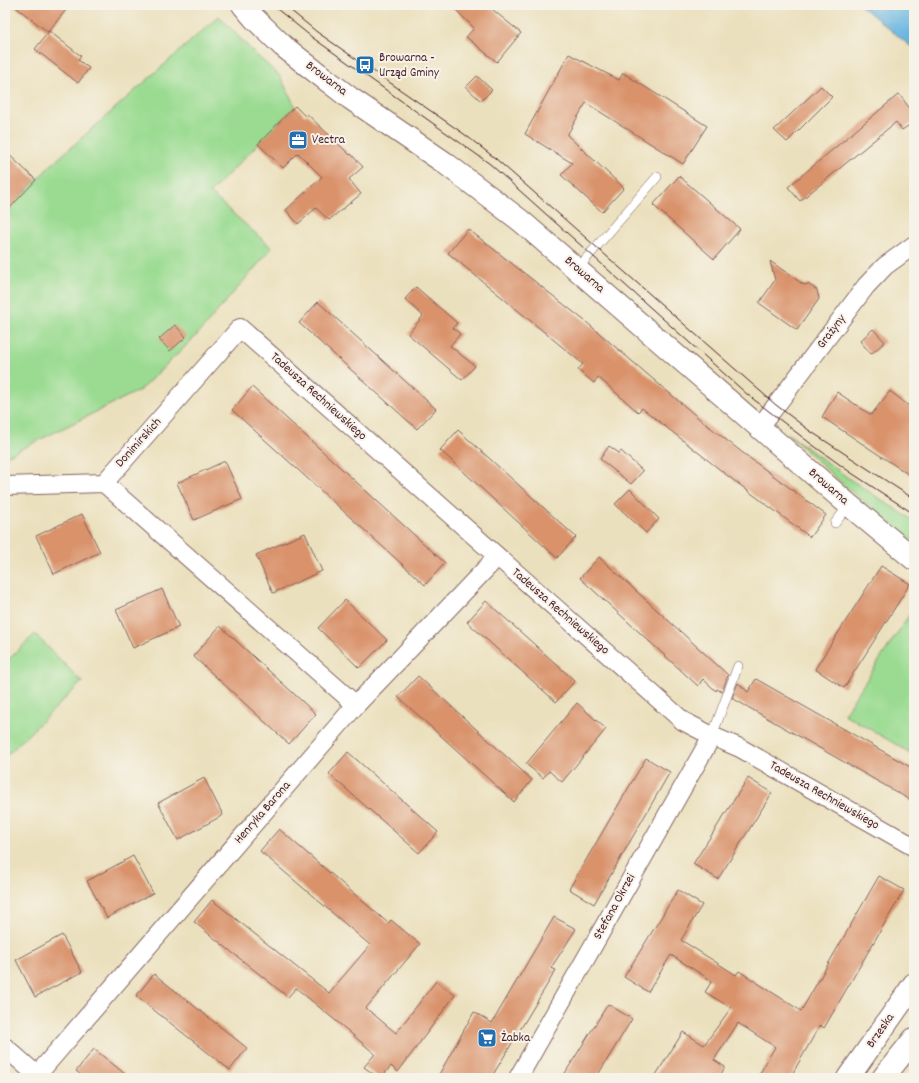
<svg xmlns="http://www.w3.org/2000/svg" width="919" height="1083" viewBox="0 0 919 1083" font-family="Dekko,sans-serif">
	<rect width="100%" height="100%" fill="#f7f3e8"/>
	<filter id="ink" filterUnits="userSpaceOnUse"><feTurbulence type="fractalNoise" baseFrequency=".025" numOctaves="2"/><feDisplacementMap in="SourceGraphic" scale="8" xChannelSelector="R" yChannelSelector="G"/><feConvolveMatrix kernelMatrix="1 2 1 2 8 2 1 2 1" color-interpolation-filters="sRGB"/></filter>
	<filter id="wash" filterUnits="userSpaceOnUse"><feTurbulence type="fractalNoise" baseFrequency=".012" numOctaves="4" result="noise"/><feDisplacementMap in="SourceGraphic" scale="16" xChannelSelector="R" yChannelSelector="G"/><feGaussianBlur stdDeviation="0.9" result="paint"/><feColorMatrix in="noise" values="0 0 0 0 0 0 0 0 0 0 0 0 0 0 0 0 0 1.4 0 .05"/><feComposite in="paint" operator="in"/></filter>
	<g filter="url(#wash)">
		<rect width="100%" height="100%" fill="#ebe0bd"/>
		<path fill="#9adb91" stroke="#727d5e" d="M219,16L255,54L280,76L295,106L210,193L272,248L197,335L140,390L5,457V213L50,166Z
			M787,433L851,480L914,521V542L846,487Z
			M914,608V755L844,714Z
			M35,634L82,682L5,757V663Z"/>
		<path fill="#67b6e1" stroke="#586a86" d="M860,5H914V49Z"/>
		<g id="blocks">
			<path fill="#d9926b" d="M13,5H70L48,32Z
				M451,5H487L521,33L497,62L466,37L474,28Z
				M49,31L81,56L78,60L89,68L78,83L35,49Z
				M569,54L619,80L623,73L707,126L683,164L586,103L567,135L624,188L602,212L561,175L572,163L525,134Z
				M477,76L492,90L481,101L466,87Z
				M821,86L832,97L787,142L774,130Z
				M899,94L914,114V122L902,130L896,122L800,201L788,187Z
				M295,106L305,116L307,114L350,155L351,154L363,167L349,179L361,194L329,220L316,208L298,224L286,210L322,177L298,153L283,168L258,144Z
				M5,151L36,180L5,213Z
				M679,176L740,229L714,259L653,205Z
				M468,229L585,321L702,421L743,453L826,515L810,537L728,476L642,408L638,412L598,377L594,383L578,370L583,364L448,253Z
				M770,261L804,285L808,284L817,290L819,299L797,330L759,303L775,280Z
				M416,287L457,323L453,328L460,334L450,346L475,366L462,380L408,334L423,316L405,299Z
				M318,302L436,409L417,429L299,323Z
				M175,325L186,337L170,351L159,339Z
				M873,329L885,342L871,354L860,341Z
				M252,387L445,563L425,585L232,410Z
				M890,391L914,410V478L822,417L837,392L871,415Z
				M458,430L576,537L557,558L440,450Z
				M609,446L619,453L621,451L643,471L631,484L600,459Z
				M225,461L242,499L194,520L177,483Z
				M630,489L659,519L646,533L615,504Z
				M82,514L100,552L54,574L36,536Z
				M305,533L322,571L273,593L256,555Z
				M599,557L728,675L722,692L717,689L716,691L703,679L698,686L580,578Z
				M881,566L910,584L844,688L815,669Z
				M162,589L179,627L133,648L116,610Z
				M345,600L387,640L359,668L318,628Z
				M486,601L575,681L556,702L467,622Z
				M220,626L316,714L289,744L193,656Z
				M418,676L532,780L514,802L398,697Z
				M756,679L914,769V802L732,698L738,683L748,692Z
				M577,703L606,729L562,782L549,771L543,778L526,764Z
				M348,752L438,832L419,853L329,774Z
				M646,758L670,772L594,904L569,889Z
				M204,778L223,815L178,840L158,803Z
				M748,778L772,793L718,879L693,864Z
				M279,829L388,923L391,920L420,944L366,1008L396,1033L436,981L455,995L398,1072L391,1066L381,1078H379L364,1067L375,1054L347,1030L296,988L288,997L194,922L212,900L329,993L370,945L260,851Z
				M133,856L153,893L107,918L87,881Z
				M879,876L904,890L824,1028L820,1025L790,1078H757L775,1047L738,1023L714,1060L725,1067L719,1078H654L683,1032L704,1045L731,1008L705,992L712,981L671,955L648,992L624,977L678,890L702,905L681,940L736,975L739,971L801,1011Z
				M554,917L576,929L551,968L556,970L491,1078H437L474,1012L492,1023Z
				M62,935L82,972L35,997L16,960Z
				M154,974L247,1048L230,1070L136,996Z
				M608,1004L632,1019L596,1078H562Z
				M94,1049L130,1078H85L76,1071Z"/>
		</g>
	</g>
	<g filter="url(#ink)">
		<use href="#blocks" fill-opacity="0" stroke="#82635e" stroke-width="1"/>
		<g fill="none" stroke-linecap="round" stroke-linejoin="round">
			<defs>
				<path id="lane" d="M577,269L657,177
					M835,523L849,505
					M712,736L738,666"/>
				<path id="street" d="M759,428L866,286L885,266L914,245
					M104,483L356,705
					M5,486L104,483L240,328L683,721L712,736L740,748L914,847
					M5,1047L40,1078
					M37,1075L356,705L497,557
					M518,1078L712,736"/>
				<path id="secondary" d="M243,5L254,18L283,46L307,65L350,98L445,163L521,221L849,505L914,559
					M848,1078L914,984
					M883,1078L914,1039"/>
			</defs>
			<use href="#lane" stroke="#82635e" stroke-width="10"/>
			<use href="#street" stroke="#82635e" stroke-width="20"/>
			<use href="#secondary" stroke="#82635e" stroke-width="24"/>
			<use href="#lane" stroke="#fff" stroke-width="9"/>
			<use href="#street" stroke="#fff" stroke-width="18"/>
			<use href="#secondary" stroke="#fff" stroke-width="22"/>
			<path stroke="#4a1f2b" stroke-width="1" d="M272,5L313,38L490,164L748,395L810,443L850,472L914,514
				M284,5L317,32L464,134L495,158L776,405L810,431L914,499"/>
		</g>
	</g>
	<defs>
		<symbol id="bus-square" viewBox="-11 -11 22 22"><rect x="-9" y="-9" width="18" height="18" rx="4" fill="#1f6fb2" stroke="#f7f3e8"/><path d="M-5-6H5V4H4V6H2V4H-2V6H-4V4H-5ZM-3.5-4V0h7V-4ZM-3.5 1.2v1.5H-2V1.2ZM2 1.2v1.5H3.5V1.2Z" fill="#fff"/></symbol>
		<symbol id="office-square" viewBox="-11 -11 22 22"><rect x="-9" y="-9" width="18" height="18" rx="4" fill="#1f6fb2" stroke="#f7f3e8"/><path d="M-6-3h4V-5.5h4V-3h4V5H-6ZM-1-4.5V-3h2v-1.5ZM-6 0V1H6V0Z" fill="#fff"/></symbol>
		<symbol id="supermarket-square" viewBox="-11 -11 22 22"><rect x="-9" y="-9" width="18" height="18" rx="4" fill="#1f6fb2" stroke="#f7f3e8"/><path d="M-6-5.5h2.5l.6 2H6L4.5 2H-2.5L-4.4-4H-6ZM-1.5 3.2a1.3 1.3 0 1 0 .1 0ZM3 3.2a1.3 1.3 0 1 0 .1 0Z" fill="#fff"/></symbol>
	</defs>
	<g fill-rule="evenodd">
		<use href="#bus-square" x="354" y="54" width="22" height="22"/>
		<use href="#office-square" x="287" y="129" width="22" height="22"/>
		<use href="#supermarket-square" x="476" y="1027" width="22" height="22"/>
	</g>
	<g text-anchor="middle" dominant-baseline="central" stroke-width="4" stroke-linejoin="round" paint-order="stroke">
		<g font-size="13" fill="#4a1f2b" stroke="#f7f3e8" text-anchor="start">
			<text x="379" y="58">Browarna -<tspan x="379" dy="15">Urząd Gminy</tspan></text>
			<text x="312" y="140">Vectra</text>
			<text x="501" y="1038">Żabka</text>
		</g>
		<g font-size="13" fill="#4a1f2b" stroke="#f7f3e8">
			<text transform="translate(326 79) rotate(37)">Browarna</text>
			<text transform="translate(584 275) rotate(41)">Browarna</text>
			<text transform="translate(832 332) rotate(-53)">Grażyny</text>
			<text transform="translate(318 397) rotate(42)">Tadeusza Rechniewskiego</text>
			<text transform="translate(139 443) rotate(-48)">Donimirskich</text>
			<text transform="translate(828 487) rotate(41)">Browarna</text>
			<text transform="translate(560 612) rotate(41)">Tadeusza Rechniewskiego</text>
			<text transform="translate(824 796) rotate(30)">Tadeusza Rechniewskiego</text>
			<text transform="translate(263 813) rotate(-49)">Henryka Barona</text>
			<text transform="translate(615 907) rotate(-61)">Stefana Okrzei</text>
			<text transform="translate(881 1031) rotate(-55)">Brzeska</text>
		</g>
	</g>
	<rect width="919" height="1083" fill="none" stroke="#f7f3e8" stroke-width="20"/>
</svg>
